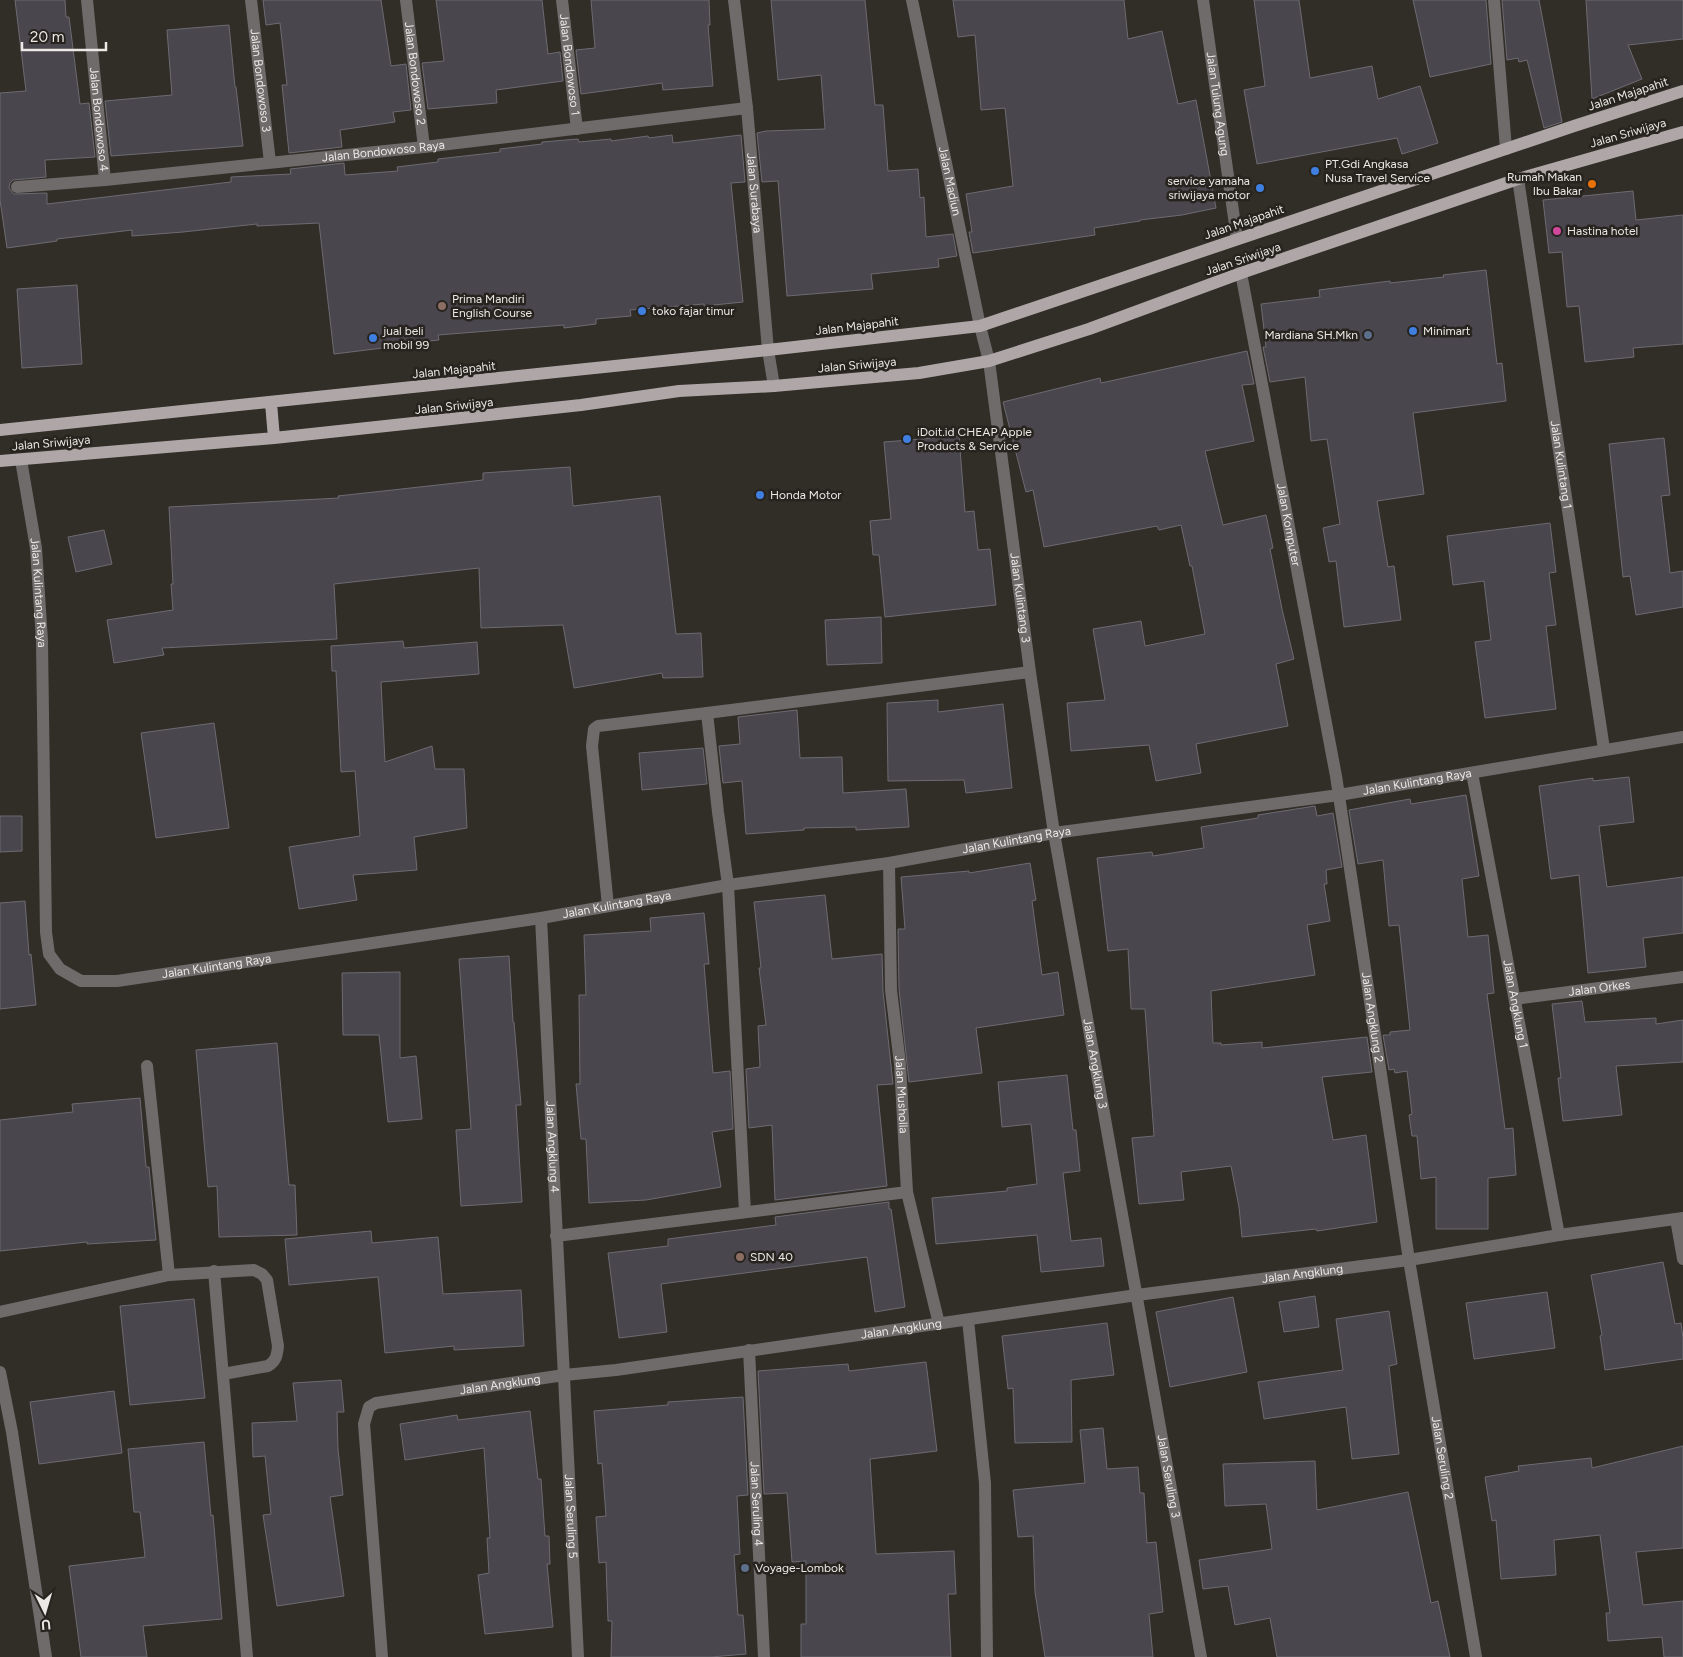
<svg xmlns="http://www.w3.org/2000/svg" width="1683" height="1657" viewBox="0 0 1683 1657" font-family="Figtree,sans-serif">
	<rect width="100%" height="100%" fill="#312d27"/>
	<path fill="#49464d" stroke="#6d6b72" d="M15,0H65L66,17H69L80,104L89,103L95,157L45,160L46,177L13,180L10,183L9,188L14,194L47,193V204L231,182V177L291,174L290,169L344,163L345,175L398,171L397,167L438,162V159L500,152V149L542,144V142L578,139L579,142L611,139V141L648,136L649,138L672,135L673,143L741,135L745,182L731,183L743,302L704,306V304L630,310L631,316L596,319V324L564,328V325L438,335L439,340L391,345V347L334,354L319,223L257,226V224L183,232L132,236V230L57,239V241L7,248L0,200V93L26,91Z
		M263,0H381L391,66L406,64L411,110L393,112L395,122L340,130L342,147L289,153L282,85H287L280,23L266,25Z
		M436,0H542L548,54L560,52L563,81L496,90L497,103L428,109L422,63L444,61Z
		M591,0H709L710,25H708L713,86L663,90L662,83L581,94L576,50L595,48Z
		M771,0H865L875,105H883L888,171L918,169L920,198L924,197L926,237L953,234L957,256L938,259L939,267L871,274L873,289L787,296L778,181L762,182L757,133L766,131L825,129L821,75L778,80Z
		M953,0H1124L1128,39L1162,31L1178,104L1196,100L1216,208L1182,215L1140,220V221L1094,228L1095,235L973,253L969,232H972L966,194L1013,186L1005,108L981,110L975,35L958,37Z
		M1254,0H1299L1310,78L1372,66L1378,99L1420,86L1438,143L1402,154L1397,138L1257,164L1244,90L1265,86Z
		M1413,0H1486L1491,64L1430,77Z
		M1502,0H1539L1562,122L1544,128L1527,60L1519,62L1518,58L1507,60Z
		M1586,0H1683V39L1628,45L1642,79L1592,99Z
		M229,25L235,87H236L243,146L111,156L105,101L172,95L167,30Z
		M1633,191L1636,220L1683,215V344L1633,348L1634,357L1585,362L1579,306L1567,307L1562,252L1549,253L1543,200Z
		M1486,270L1497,364L1502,363L1506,401L1413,413L1424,494L1377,501L1388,567L1394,566L1401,620L1344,627L1336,561L1329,562L1323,528L1340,524L1327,439L1311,441L1305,377L1270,382L1263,347H1266L1261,304L1320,297L1319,290L1390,281V283L1444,277L1443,275Z
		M77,285L82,364L22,368L17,289Z
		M1247,351L1254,384L1242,385L1254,441L1205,451L1223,525L1266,515L1273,548L1270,549L1282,609L1294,659L1276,664L1288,726L1196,744L1201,773L1156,781L1149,745L1071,751L1067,703L1105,700L1093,629L1141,621L1145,646L1205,634L1192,566H1190L1181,525L1159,530L1157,526L1044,547L1033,490L1026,492L1003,402L1100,378L1101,383Z
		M959,436L965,512L974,511L978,550L990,549L996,605L885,617L879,555H873L870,521L891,519L884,442Z
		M1664,438L1670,495L1661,496L1670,573L1683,571V607L1636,615L1630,576L1623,577L1609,444Z
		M570,467L573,506L660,496L676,634L701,633L703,677L663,678L662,673L574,688L563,625L481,628L479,568L334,584L337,639L162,648L164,655L114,663L107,620L173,610L171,584H173L169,507L339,498L338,496L483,480V473Z
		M1550,523L1556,572L1549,573L1556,625L1546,626L1556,709L1485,718L1475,642L1491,640L1484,581L1453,585L1447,536Z
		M104,530L112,564L76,572L68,537Z
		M881,617L882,663L827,665L825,620Z
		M403,641L404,648L477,642L479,674L381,682L385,762L432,746L435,769H464L467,828L414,837L417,870L353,875L357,900L299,909L289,847L360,836L355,771L341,772L336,671H332L331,646Z
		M938,700V712L1003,704L1012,788L966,793L964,780L888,781L887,703Z
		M797,710L800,758L842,757L843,793L906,789L909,827L856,830V827L804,828V830L746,834L742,781L723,783L719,746L740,744L738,717Z
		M214,723L229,828L156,838L141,733Z
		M703,748L707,784L642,790L639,753Z
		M1629,777L1634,822L1599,826L1607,887L1683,877V933L1643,938L1646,967L1588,973L1579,875L1551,879L1539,786L1593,778V781Z
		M1466,795L1479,876L1462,879L1468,937L1488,935L1494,993L1487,994L1505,1129L1513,1128L1516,1175L1488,1178V1229H1436V1177L1421,1179L1417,1136H1412L1409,1115L1412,1114L1407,1071L1395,1073L1394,1069L1389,1070L1383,1035H1390V1032L1410,1030L1399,925L1389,926L1383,860L1358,864L1349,810L1410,799L1411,804Z
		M1315,806L1317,816L1333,813L1342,867L1326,870L1327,884H1324L1330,921L1307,925L1315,975L1211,991L1213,1043H1221V1045L1262,1042V1048L1367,1037L1372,1072L1322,1077L1333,1140L1366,1135L1377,1222L1317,1231L1316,1229L1242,1237L1239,1207L1231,1166L1181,1172L1184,1200L1139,1204L1132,1138L1154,1136L1145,1009H1131L1128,949L1108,951L1097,858L1152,852L1153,856L1204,848L1201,827L1258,818V815Z
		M0,816H22V851L0,852Z
		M1030,863L1036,900L1032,901L1042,975L1058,972L1064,1015L976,1028L982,1073L909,1082L899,989L898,929H905L901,877L969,871V873Z
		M825,895L832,959L882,954L883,991L893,1084L877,1085L887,1186L775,1200L772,1125L749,1128L746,1069L760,1067L758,1026L766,1025L759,968H761L754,902Z
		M25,901L29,955L31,954L36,1005L0,1009V903Z
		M704,913L709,964H704L713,1073L730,1071L733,1129L712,1132L721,1187L646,1200L589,1203L586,1139H581L576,1084H580L579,995H586L584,935L651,931L650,918Z
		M509,956L513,1022H514L521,1105H516L522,1202L461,1206L456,1130L471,1129L459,959Z
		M400,972V1058L416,1056L422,1119L388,1122L379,1035H343L342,973Z
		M1582,1001L1585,1022L1656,1018V1024L1683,1020V1062L1616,1066L1622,1115L1563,1121L1558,1078H1561L1552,1004Z
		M277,1043L289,1185H295L297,1235L219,1237L217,1186L208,1187L196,1050Z
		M1067,1075L1073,1130H1076L1080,1171L1063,1173L1071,1241L1101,1238L1104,1266L1041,1272L1037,1235L936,1244L932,1198L1007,1191V1188L1037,1184L1031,1124L1002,1127L998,1082Z
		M140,1098L146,1167H149L156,1240L87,1244V1242L0,1251V1120L73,1112L72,1104Z
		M889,1202V1209H891L905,1307L875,1312L867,1257L661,1284L667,1332L619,1338L608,1253L668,1246V1239L776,1225L775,1217Z
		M371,1231L372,1243L438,1237L443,1294L521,1290L524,1346L454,1350V1346L385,1353L378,1277L289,1285L285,1239Z
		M1663,1262L1675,1324L1681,1323L1683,1338V1359L1605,1370L1600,1336L1602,1335L1591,1275Z
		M1547,1292L1555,1348L1474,1359L1466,1303Z
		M1315,1296L1319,1327L1284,1332L1279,1302Z
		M1233,1297L1247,1372L1170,1387L1156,1312Z
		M194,1299L205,1398L130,1405L120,1306Z
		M1389,1311L1397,1364L1389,1366L1399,1454L1352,1459L1346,1407L1264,1419L1258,1382L1343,1370L1336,1319Z
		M1107,1323L1114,1375L1071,1380L1072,1442L1015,1443L1013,1388L1008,1389L1002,1336Z
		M926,1362L937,1451L870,1459L876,1554L954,1551L956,1594H948L951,1657H801V1624H806V1561L792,1562L787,1493L764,1494L758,1371L848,1364L849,1371Z
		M341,1380L344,1412H337L338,1449L343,1495L330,1497L344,1596L277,1606L263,1515L271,1514L265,1456L253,1457L252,1423L297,1421L293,1383Z
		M114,1391L122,1453L39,1464L30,1402Z
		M743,1397L748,1495L737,1496L740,1554L734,1555L738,1615H743L746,1654L711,1657H611L612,1621H608L606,1562L599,1563L596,1517L606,1516L602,1463L598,1464L594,1411L668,1405V1402Z
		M530,1411L538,1479H541L545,1536H549L550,1564H547L553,1627L485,1634L478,1575L489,1573L487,1538H490L484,1448L405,1460L400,1424L457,1415L458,1420Z
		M1103,1428L1107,1469L1138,1467L1140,1493H1144L1147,1543L1156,1542L1163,1612L1149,1614L1153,1657H1045L1035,1592L1033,1536L1018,1537L1013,1490L1085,1483L1080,1430Z
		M204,1442L211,1516L213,1515L222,1619L143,1626L147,1657H81L69,1566L145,1557L140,1512H134L128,1449Z
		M1683,1446V1548L1636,1552L1643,1605L1683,1601V1657H1664L1662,1637L1608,1641L1606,1613H1610L1600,1535L1554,1540L1556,1575L1501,1579L1496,1520L1492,1521L1485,1477L1519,1471L1518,1466L1591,1458L1592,1468Z
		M1315,1461L1317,1510L1408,1492L1431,1603L1438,1601L1450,1657H1277L1270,1618L1235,1625L1228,1586L1203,1589L1199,1560L1272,1549L1266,1504L1225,1506L1223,1464Z"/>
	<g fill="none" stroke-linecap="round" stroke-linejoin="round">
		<g stroke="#6f6b6b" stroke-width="12">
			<path id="s1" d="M87,0L105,180"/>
			<path id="s2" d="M251,0L270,162"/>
			<path id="s3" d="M406,0L424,147"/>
			<path id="s4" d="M562,0L577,129"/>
			<path id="s5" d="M734,0L747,108L768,350L774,386"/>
			<path id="s6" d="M912,0L980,326L989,361L1030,672L1054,833L1201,1657"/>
			<path id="s7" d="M1203,0L1237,239"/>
			<path d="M1494,0L1506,149"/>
			<path id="s8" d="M1518,179L1604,749"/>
			<path id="s9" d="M17,187L105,180L424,147L747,108"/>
			<path id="s10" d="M1241,273L1336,776L1409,1260L1476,1657"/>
			<path id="s11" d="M21,460L36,548L42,641L46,932L49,954L60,969L81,981H117L541,918L728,885L889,863L1054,833L1339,795L1683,737"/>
			<path id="s12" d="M1472,773L1559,1235"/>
			<path id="s13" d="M889,863L891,990L900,1064L907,1192L939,1324"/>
			<path d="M608,906L592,746L594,729L598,726L707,713"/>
			<path id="s14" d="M541,918L578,1657"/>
			<path id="s15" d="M1515,999L1683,977"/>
			<path d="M147,1066L169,1275"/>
			<path d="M745,1212L728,885L718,812L707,713L1030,672"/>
			<path d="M1676,1219L1683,1259"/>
			<path d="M556,1236L907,1192"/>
			<path d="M214,1271L247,1657"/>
			<path d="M0,1312L169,1275L254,1270L262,1274L267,1280L278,1346C277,1356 276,1361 268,1366L223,1374"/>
			<path d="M968,1320L985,1483L987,1657"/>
			<path id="s16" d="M749,1350L764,1657"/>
			<path d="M0,1372L12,1432L46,1657"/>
			<path id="s17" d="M382,1657L364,1424L369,1407L376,1403L564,1375L616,1370L1137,1295L1409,1260L1559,1235L1683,1218"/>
		</g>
		<path stroke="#afa7a7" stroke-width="12" d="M271,403L274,438
			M0,430L768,350L980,326L1574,126L1683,91
			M0,461L274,438L581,405L679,391L774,386L919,373L989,361L1089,329L1241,273L1518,179L1683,132"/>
	</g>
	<g fill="#3f7fe0" stroke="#27231e" stroke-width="2">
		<circle cx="1315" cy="171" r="5"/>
		<circle cx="1260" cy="188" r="5"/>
		<circle cx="642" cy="311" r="5"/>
		<circle cx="1413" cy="331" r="5"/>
		<circle cx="373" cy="338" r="5"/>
		<circle cx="907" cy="439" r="5"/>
		<circle cx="760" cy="495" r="5"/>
	</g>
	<circle fill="#e8710a" stroke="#27231e" stroke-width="2" cx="1592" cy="184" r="5"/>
	<circle fill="#d1479c" stroke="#27231e" stroke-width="2" cx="1557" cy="231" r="5"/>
	<g fill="#8d6e63" stroke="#27231e" stroke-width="2">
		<circle cx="442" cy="306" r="5"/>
		<circle cx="740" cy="1257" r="5"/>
	</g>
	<g fill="#5c6f8a" stroke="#27231e" stroke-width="2">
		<circle cx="1368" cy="335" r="5"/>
		<circle cx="745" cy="1568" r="5"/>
	</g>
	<g text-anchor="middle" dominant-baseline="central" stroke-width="5" stroke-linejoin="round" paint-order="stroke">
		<g font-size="12" fill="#ebe8e5" stroke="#27231e">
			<text stroke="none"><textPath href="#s4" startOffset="65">Jalan Bondowoso 1</textPath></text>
			<text stroke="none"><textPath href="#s3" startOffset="74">Jalan Bondowoso 2</textPath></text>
			<text stroke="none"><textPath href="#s2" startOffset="81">Jalan Bondowoso 3</textPath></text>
			<text transform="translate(1628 94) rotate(-18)">Jalan Majapahit</text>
			<text stroke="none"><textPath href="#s7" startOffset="105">Jalan Tulung Agung</textPath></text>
			<text stroke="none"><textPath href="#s1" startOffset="120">Jalan Bondowoso 4</textPath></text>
			<text transform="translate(1628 133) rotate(-16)">Jalan Sriwijaya</text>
			<text stroke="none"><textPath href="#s9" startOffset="368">Jalan Bondowoso Raya</textPath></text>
			<text stroke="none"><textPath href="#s6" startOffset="185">Jalan Madiun</textPath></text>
			<text stroke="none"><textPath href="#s5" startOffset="194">Jalan Surabaya</textPath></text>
			<text transform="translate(1244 222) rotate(-19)">Jalan Majapahit</text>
			<text transform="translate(1243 259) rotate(-19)">Jalan Sriwijaya</text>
			<text transform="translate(857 326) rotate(-7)">Jalan Majapahit</text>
			<text transform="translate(857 365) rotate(-5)">Jalan Sriwijaya</text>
			<text transform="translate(454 370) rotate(-6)">Jalan Majapahit</text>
			<text transform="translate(454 406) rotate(-6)">Jalan Sriwijaya</text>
			<text transform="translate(51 443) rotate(-5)">Jalan Sriwijaya</text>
			<text stroke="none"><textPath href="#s8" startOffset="289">Jalan Kulintang 1</textPath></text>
			<text stroke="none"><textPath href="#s10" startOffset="256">Jalan Komputer</textPath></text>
			<text stroke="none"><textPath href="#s11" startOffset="134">Jalan Kulintang Raya</textPath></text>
			<text stroke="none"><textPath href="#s6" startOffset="608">Jalan Kulintang 3</textPath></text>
			<text stroke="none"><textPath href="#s11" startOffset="1890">Jalan Kulintang Raya</textPath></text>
			<text stroke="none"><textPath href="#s11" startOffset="1485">Jalan Kulintang Raya</textPath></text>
			<text stroke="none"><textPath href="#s11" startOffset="1080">Jalan Kulintang Raya</textPath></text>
			<text stroke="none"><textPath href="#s11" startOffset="675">Jalan Kulintang Raya</textPath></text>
			<text stroke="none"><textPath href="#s15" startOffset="85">Jalan Orkes</textPath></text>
			<text stroke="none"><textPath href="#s12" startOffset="235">Jalan Angklung 1</textPath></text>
			<text stroke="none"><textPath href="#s10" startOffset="756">Jalan Angklung 2</textPath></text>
			<text stroke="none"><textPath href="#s6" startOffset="1080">Jalan Angklung 3</textPath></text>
			<text stroke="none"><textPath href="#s13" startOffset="232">Jalan Musholla</textPath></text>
			<text stroke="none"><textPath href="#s14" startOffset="229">Jalan Angklung 4</textPath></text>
			<text stroke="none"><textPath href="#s17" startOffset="1195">Jalan Angklung</textPath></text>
			<text stroke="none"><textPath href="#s17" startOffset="790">Jalan Angklung</textPath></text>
			<text stroke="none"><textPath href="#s17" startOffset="385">Jalan Angklung</textPath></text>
			<text stroke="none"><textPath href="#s10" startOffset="1202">Jalan Seruling 2</textPath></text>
			<text stroke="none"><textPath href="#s6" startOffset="1499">Jalan Seruling 3</textPath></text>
			<text stroke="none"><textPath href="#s16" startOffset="154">Jalan Seruling 4</textPath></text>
			<text stroke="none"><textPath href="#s14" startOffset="599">Jalan Seruling 5</textPath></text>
		</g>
		<g font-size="12" fill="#ebe8e5" stroke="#27231e" text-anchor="start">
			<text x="1325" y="164">PT.Gdi Angkasa<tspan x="1325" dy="14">Nusa Travel Service</tspan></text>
			<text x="1582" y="177" text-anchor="end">Rumah Makan<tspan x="1582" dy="14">Ibu Bakar</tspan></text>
			<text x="1250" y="181" text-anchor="end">service yamaha<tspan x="1250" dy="14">sriwijaya motor</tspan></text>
			<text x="1567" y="231">Hastina hotel</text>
			<text x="452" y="299">Prima Mandiri<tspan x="452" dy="14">English Course</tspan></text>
			<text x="652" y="311">toko fajar timur</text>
			<text x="383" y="331">jual beli<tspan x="383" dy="14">mobil 99</tspan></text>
			<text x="1423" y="331">Minimart</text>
			<text x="1358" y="335" text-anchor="end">Mardiana SH.Mkn</text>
			<text x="917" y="432">iDoit.id CHEAP Apple<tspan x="917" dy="14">Products &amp; Service</tspan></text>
			<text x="770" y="495">Honda Motor</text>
			<text x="750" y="1257">SDN 40</text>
			<text x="755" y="1568">Voyage-Lombok</text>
		</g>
	</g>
	<g transform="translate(45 1612) rotate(175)" stroke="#27231e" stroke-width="4" paint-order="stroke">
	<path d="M0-4L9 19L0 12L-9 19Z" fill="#ebe8e5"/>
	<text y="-8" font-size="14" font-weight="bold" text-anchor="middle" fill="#ebe8e5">U</text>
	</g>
	<path d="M22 42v8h84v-8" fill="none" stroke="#ebe8e5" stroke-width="2.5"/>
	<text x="30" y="42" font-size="15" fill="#ebe8e5" stroke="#27231e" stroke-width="4" paint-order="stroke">20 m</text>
</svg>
